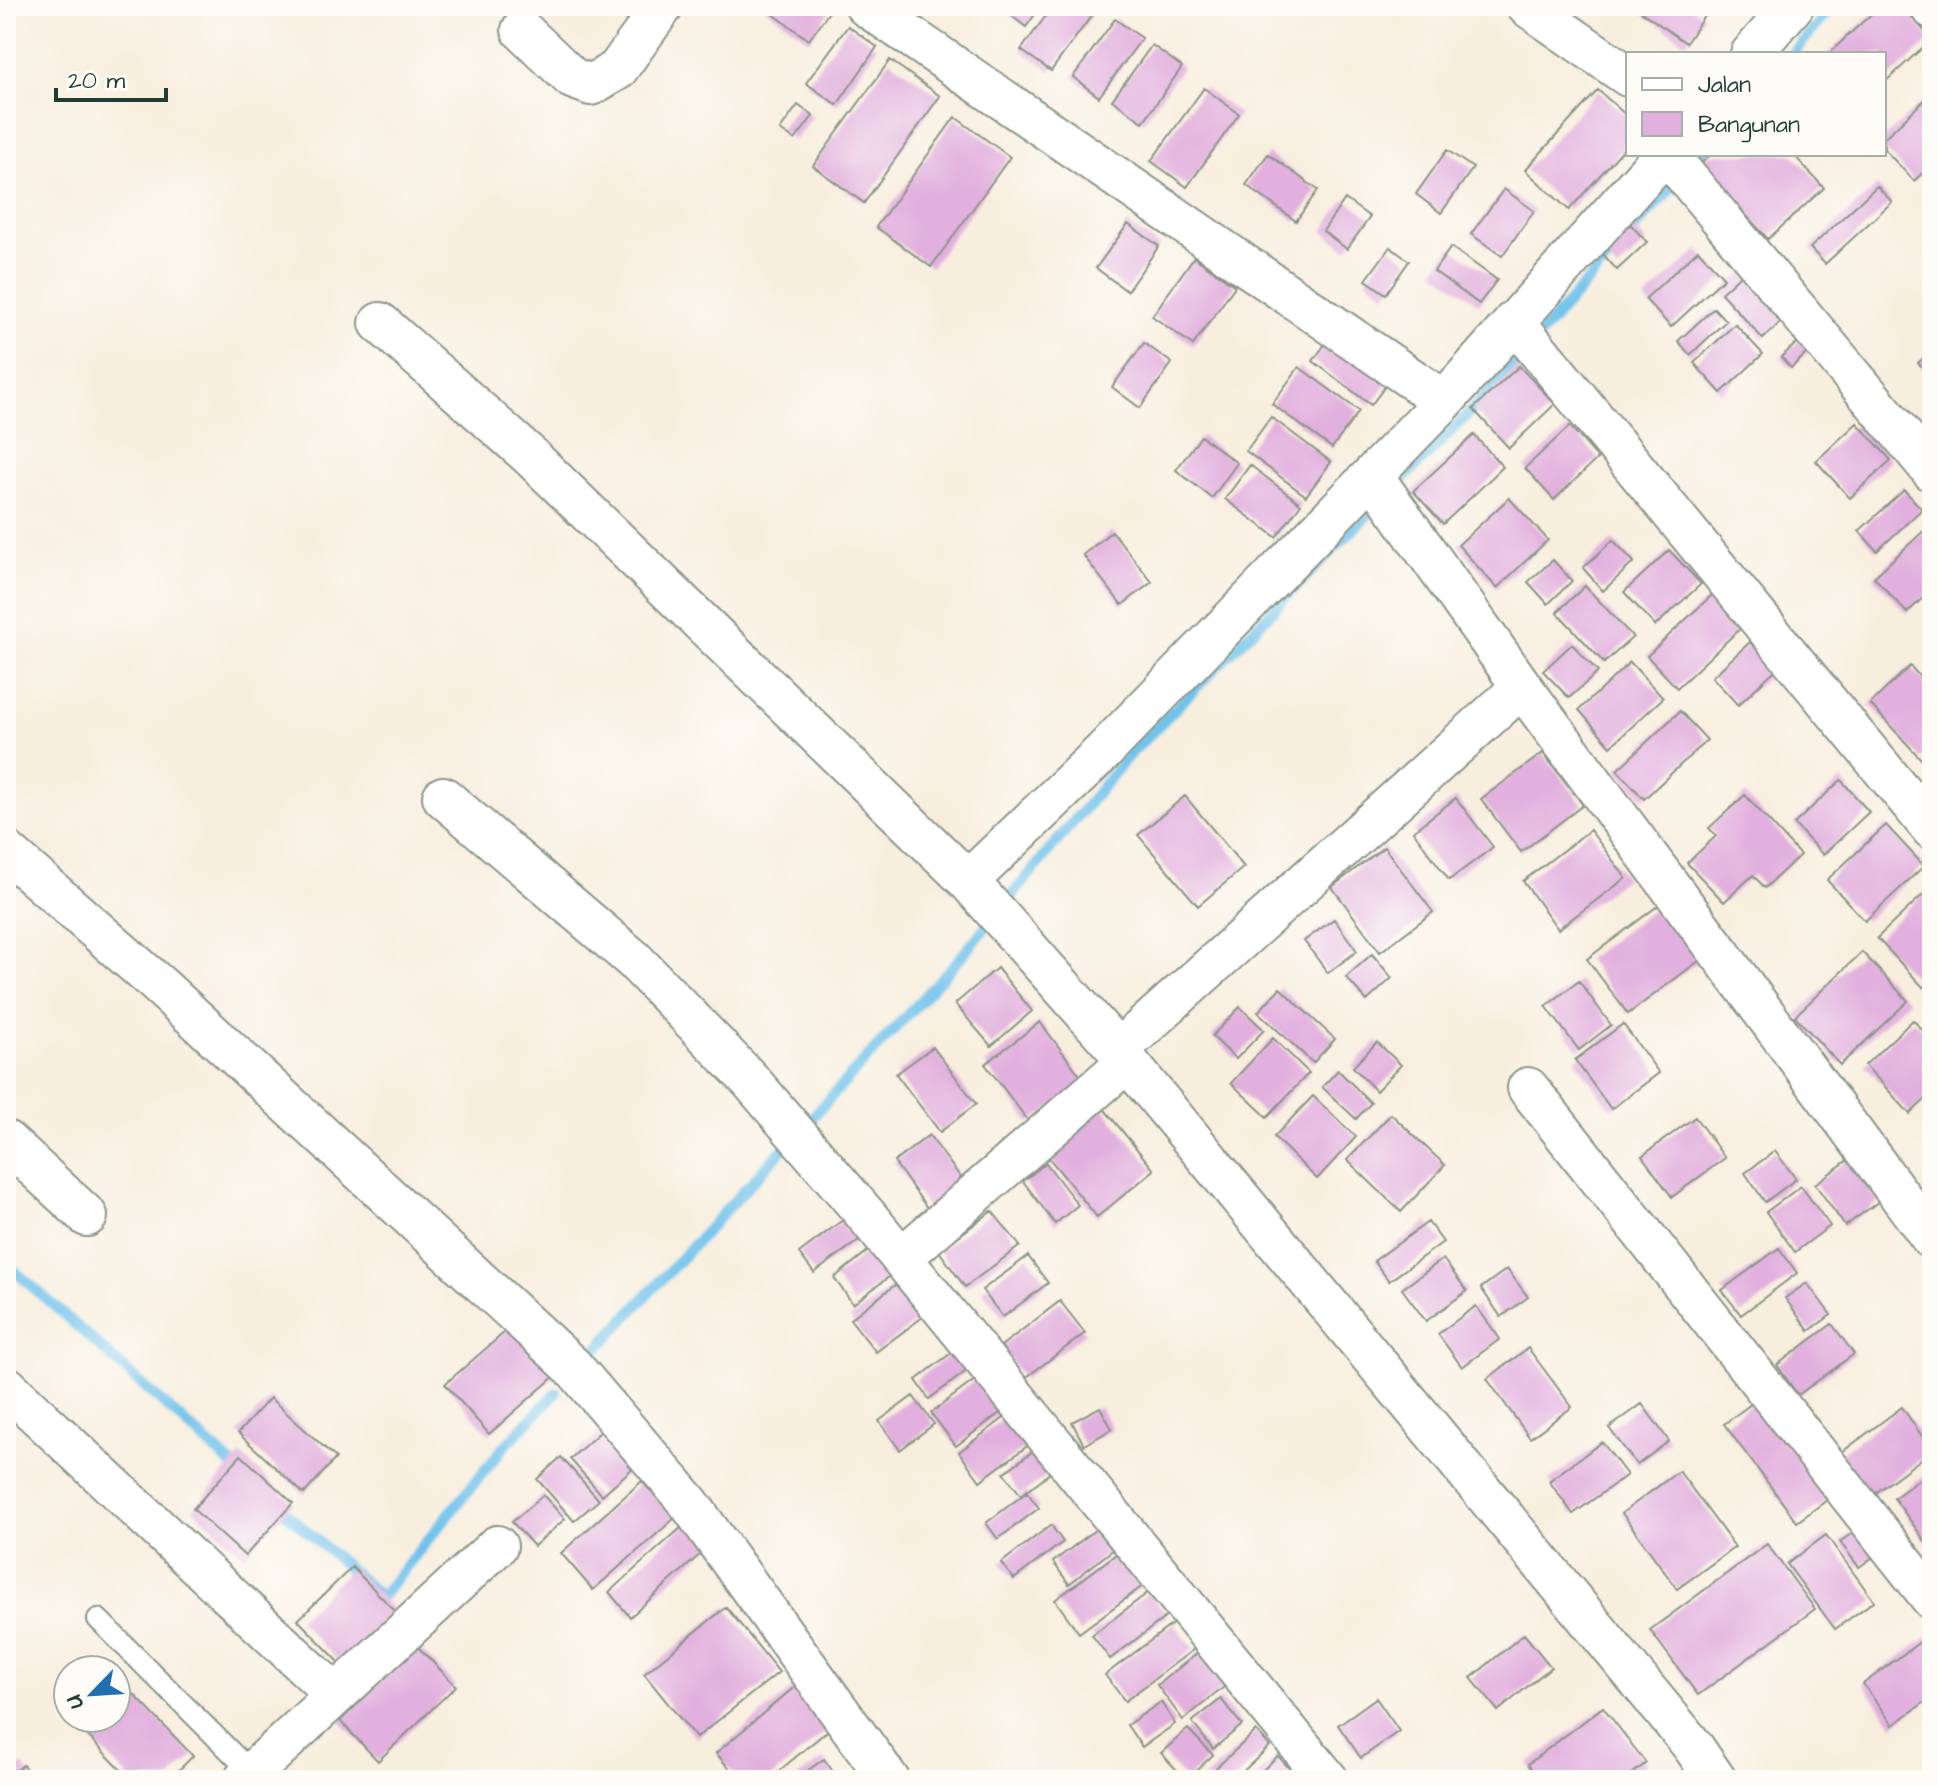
<svg xmlns="http://www.w3.org/2000/svg" width="1938" height="1786" viewBox="0 0 1938 1786" font-family="'Architects Daughter',sans-serif">
	<rect width="100%" height="100%" fill="#fdfcf7"/>
	<filter id="ink" filterUnits="userSpaceOnUse"><feTurbulence type="fractalNoise" baseFrequency=".0125" numOctaves="2"/><feDisplacementMap in="SourceGraphic" scale="16" xChannelSelector="R" yChannelSelector="G"/><feConvolveMatrix kernelMatrix="1 2 1 2 8 2 1 2 1" color-interpolation-filters="sRGB"/></filter>
	<filter id="wash" filterUnits="userSpaceOnUse"><feTurbulence type="fractalNoise" baseFrequency=".006" numOctaves="4" result="noise"/><feDisplacementMap in="SourceGraphic" scale="32" xChannelSelector="R" yChannelSelector="G"/><feGaussianBlur stdDeviation="1.8" result="paint"/><feColorMatrix in="noise" values="0 0 0 0 0 0 0 0 0 0 0 0 0 0 0 0 0 1.4 0 .05"/><feComposite in="paint" operator="in"/></filter>
	<g filter="url(#wash)">
		<rect width="100%" height="100%" fill="#f8eede"/>
		<g fill="none" stroke-linecap="round" stroke-linejoin="round">
			<path stroke="#71c2ec" stroke-width="11" d="M1792,54L1834,6
				M6,1263L241,1473
				M597,1349L960,958L1128,756L1473,409L1702,154
				M275,1503L381,1597L504,1447L556,1393"/>
		</g>
		<g id="blocks">
			<path fill="#e2b0de" d="M762,6H826L831,9L809,40Z
				M1014,6H1041L1026,27L1009,14Z
				M1053,6H1079L1092,15L1051,71L1021,50Z
				M1633,6H1689L1704,16L1686,43Z
				M1880,6H1902L1932,39L1884,83V54H1828Z
				M1115,19L1142,38L1099,97L1073,77Z
				M848,26L877,47L837,105L806,83Z
				M1152,45L1182,67L1143,122L1112,100Z
				M890,60L940,96L864,203L813,166Z
				M1204,88L1239,114L1187,187L1151,161Z
				M1598,90L1628,117V144L1569,210L1525,170Z
				M1932,93V164L1914,181L1884,149V138Z
				M798,105L813,116L795,140L780,130Z
				M955,117L1010,157L931,267L876,227Z
				M1447,150L1473,168L1441,213L1416,194Z
				M1268,154L1318,190L1296,221L1246,185Z
				M1711,154H1793L1824,188L1768,239L1699,165Z
				M1877,186L1892,202L1825,264L1810,248Z
				M1504,189L1534,211L1502,256L1471,234Z
				M1345,199L1370,217L1347,249L1323,231Z
				M1128,224L1159,246L1127,291L1096,268Z
				M1630,224L1647,242L1617,270L1601,252Z
				M1390,247L1409,261L1386,294L1366,280Z
				M1451,247L1497,280L1479,304L1434,271Z
				M1698,250L1724,278L1671,327L1645,299Z
				M1194,257L1235,286L1193,345L1152,316Z
				M1750,266L1792,311L1763,339L1721,293Z
				M1714,308L1726,321L1690,355L1678,341Z
				M1735,324L1763,354L1721,393L1694,363Z
				M1811,330L1820,341L1791,368L1781,357Z
				M1333,333L1392,377L1371,405L1313,361Z
				M1144,343L1172,363L1140,408L1112,387Z
				M1932,350V378L1918,363Z
				M1519,366L1555,404L1509,448L1473,409Z
				M1299,367L1359,411L1332,448L1272,404Z
				M1271,417L1331,462L1306,496L1246,451Z
				M1857,423L1891,460L1850,498L1816,461Z
				M1570,426L1598,458L1554,500L1525,468Z
				M1474,435L1503,467L1443,524L1413,491Z
				M1201,436L1237,463L1212,498L1176,470Z
				M1250,465L1301,504L1276,537L1225,499Z
				M1904,490L1922,509L1877,551L1859,531Z
				M1509,498L1548,540L1497,588L1458,545Z
				M1932,523V589L1907,613L1874,577Z
				M1112,531L1152,582L1122,605L1083,555Z
				M1613,540L1634,562L1603,591L1583,568Z
				M1669,550L1701,584L1655,626L1624,592Z
				M1553,560L1572,581L1548,604L1528,582Z
				M1585,586L1633,637L1604,663L1557,612Z
				M1714,593L1744,625L1677,688L1647,656Z
				M1750,642L1776,669L1738,705L1712,677Z
				M1572,644L1598,672L1569,698L1543,671Z
				M1630,662L1663,698L1611,746L1579,710Z
				M1910,666L1932,690V749L1921,759L1870,704Z
				M1680,711L1707,740L1644,799L1617,770Z
				M1543,753L1583,805L1521,852L1481,799Z
				M1841,780L1869,812L1823,855L1794,824Z
				M1745,795L1800,855L1765,888L1753,875L1724,902L1687,863L1716,836L1709,828Z
				M1185,796L1244,867L1198,906L1138,835Z
				M1456,798L1493,847L1449,880L1413,831Z
				M1886,825L1924,866L1865,921L1827,880Z
				M1590,830L1626,878L1558,929L1523,881Z
				M1384,847L1433,912L1380,952L1332,887Z
				M1932,886V980L1924,988L1877,938Z
				M1659,905L1700,960L1628,1014L1587,959Z
				M1334,919L1357,951L1328,973L1304,941Z
				M1862,952L1908,1001L1840,1065L1795,1016Z
				M1372,954L1392,978L1367,1001L1346,977Z
				M997,968L1032,1011L991,1046L955,1004Z
				M1579,981L1611,1025L1579,1050L1546,1006Z
				M1280,988L1335,1039L1313,1063L1258,1012Z
				M1240,1007L1264,1030L1236,1059L1212,1036Z
				M1913,1020L1932,1040V1093L1910,1114L1865,1065Z
				M1040,1022L1085,1082L1030,1123L985,1064Z
				M1623,1024L1659,1073L1611,1109L1575,1060Z
				M1273,1038L1309,1073L1267,1117L1231,1083Z
				M1377,1042L1401,1065L1376,1091L1353,1067Z
				M933,1047L976,1104L940,1132L896,1074Z
				M1338,1070L1371,1103L1356,1119L1322,1087Z
				M1313,1096L1356,1137L1317,1179L1274,1137Z
				M1101,1105L1154,1170L1097,1217L1044,1152Z
				M1391,1114L1445,1165L1401,1212L1347,1160Z
				M1695,1117L1725,1158L1672,1197L1642,1156Z
				M929,1135L964,1182L928,1209L894,1162Z
				M1775,1151L1796,1179L1765,1202L1745,1173Z
				M1848,1160L1878,1202L1845,1226L1815,1184Z
				M1046,1163L1078,1205L1055,1224L1023,1181Z
				M1801,1186L1830,1226L1795,1252L1766,1212Z
				M992,1211L1020,1246L965,1287L939,1251Z
				M847,1217L863,1237L814,1273L799,1253Z
				M1428,1222L1443,1242L1389,1281L1374,1261Z
				M878,1243L898,1270L853,1304L834,1278Z
				M1779,1248L1797,1273L1741,1315L1722,1290Z
				M1028,1256L1048,1283L1003,1317L982,1290Z
				M1443,1259L1467,1291L1426,1321L1402,1289Z
				M1507,1269L1528,1297L1501,1317L1481,1288Z
				M903,1279L928,1313L876,1352L850,1319Z
				M1807,1283L1831,1315L1809,1331L1785,1298Z
				M1060,1301L1085,1333L1024,1379L1001,1346Z
				M1476,1306L1500,1339L1462,1367L1438,1334Z
				M1832,1324L1854,1354L1798,1395L1777,1365Z
				M513,1325L556,1375L489,1434L445,1384Z
				M959,1347L973,1366L929,1399L916,1380Z
				M1528,1348L1572,1407L1530,1438L1487,1379Z
				M984,1373L1009,1406L956,1446L931,1413Z
				M1766,1393L1838,1492L1797,1522L1724,1424Z
				M913,1396L934,1424L900,1450L879,1421Z
				M270,1398L336,1458L304,1494L238,1433Z
				M1642,1404L1669,1441L1637,1465L1609,1428Z
				M1100,1407L1112,1429L1084,1445L1072,1422Z
				M1902,1407L1932,1451L1870,1497L1838,1455Z
				M1012,1412L1034,1441L980,1481L959,1452Z
				M601,1431L633,1468L602,1495L570,1459Z
				M1602,1442L1627,1475L1573,1514L1549,1481Z
				M1042,1444L1059,1466L1021,1495L1004,1473Z
				M241,1455L293,1503L245,1556L193,1509Z
				M561,1457L599,1500L574,1521L537,1479Z
				M1932,1470V1543L1928,1545L1894,1498Z
				M1679,1471L1735,1547L1677,1589L1622,1513Z
				M642,1481L675,1518L593,1590L561,1553Z
				M1027,1492L1039,1508L998,1539L986,1523Z
				M543,1495L565,1519L534,1546L512,1522Z
				M691,1519L712,1544L630,1617L609,1592Z
				M1868,1521L1887,1547L1859,1567L1840,1542Z
				M1103,1524L1119,1545L1069,1584L1053,1562Z
				M1051,1525L1063,1542L1014,1579L1001,1563Z
				M1826,1535L1874,1601L1835,1629L1787,1564Z
				M1767,1544L1815,1609L1698,1695L1650,1630Z
				M1119,1552L1144,1585L1079,1633L1055,1600Z
				M352,1567L397,1613L343,1666L298,1620Z
				M1149,1592L1167,1616L1110,1659L1092,1635Z
				M726,1607L779,1672L696,1738L644,1674Z
				M1174,1623L1194,1649L1125,1701L1105,1675Z
				M1932,1633V1697L1893,1725L1863,1684Z
				M1524,1634L1551,1667L1498,1711L1471,1678Z
				M417,1646L456,1686L378,1761L340,1721Z
				M1203,1649L1229,1683L1183,1720L1157,1685Z
				M798,1684L833,1726L768,1780H739L716,1753Z
				M126,1686L193,1756L169,1780H131L82,1730L94,1718H116V1697Z
				M1376,1698L1399,1731L1361,1758L1338,1725Z
				M1221,1699L1242,1725L1213,1749L1192,1722Z
				M1161,1702L1175,1724L1142,1747L1127,1725Z
				M1603,1707L1646,1763L1624,1780H1540L1528,1764Z
				M1188,1729L1213,1755L1186,1780L1161,1753Z
				M1256,1731L1270,1746L1234,1780H1203Z
				M1278,1756L1300,1780H1252Z
				M824,1759L839,1780H794Z
				M23,1765L35,1780H6V1779Z"/>
		</g>
	</g>
	<g filter="url(#ink)">
		<use href="#blocks" fill-opacity="0" stroke="#8c9689" stroke-width="2"/>
		<g fill="none" stroke-linecap="round" stroke-linejoin="round">
			<defs>
				<path id="lane" d="M98,1619L252,1773"/>
				<path id="street" d="M866,6L1444,401
					M1527,6L1628,76
					M1930,6L1932,8
					M522,30L572,78L591,85L617,70L663,6
					M1751,54L1793,6
					M1667,154L1932,471
					M1514,321L1932,829
					M380,323L528,454L968,881L1118,1050L1692,1745L1716,1780
					M1372,475L1522,687L1932,1239
					M443,797L634,960L750,1080L866,1215L1328,1780
					M6,851L160,986L573,1367L689,1503L889,1780
					M968,881L1102,753L1444,401L1664,154
					M1118,1050L1522,687
					M1528,1088L1932,1599
					M6,1141L87,1216
					M901,1258L1127,1062
					M6,1386L336,1695
					M244,1780L497,1546"/>
			</defs>
			<use href="#lane" stroke="#8c9689" stroke-width="24"/>
			<use href="#street" stroke="#8c9689" stroke-width="44"/>
			<use href="#lane" stroke="#fff" stroke-width="20"/>
			<use href="#street" stroke="#fff" stroke-width="40"/>
		</g>
	</g>
	<rect width="1938" height="1786" fill="none" stroke="#fdfcf7" stroke-width="32"/>
	<rect x="1626" y="52" width="260" height="104" fill="#fdfcf7" stroke="#a4b0a9" stroke-width="2"/>
	<rect x="1642" y="78" width="40" height="12" fill="#ffffff" stroke="#a4b0a9" stroke-width="2"/>
	<text x="1698" y="92" font-size="24" fill="#1f3d34">Jalan</text>
	<rect x="1642" y="112" width="40" height="24" fill="#e2b0de" stroke="#a4b0a9" stroke-width="2"/>
	<text x="1698" y="132" font-size="24" fill="#1f3d34">Bangunan</text>
	<g transform="translate(92 1694) rotate(245)"><circle r="38" fill="#fdfcf7" stroke="#a4b0a9" stroke-width="2"/>
	<path d="M0-6L14 30L0 20L-14 30Z" fill="#1f6fb2"/>
	<text y="-12" font-size="22" font-weight="bold" text-anchor="middle" fill="#1f3d34">U</text>
	</g>
	<path d="M56 88v12h110v-12" fill="none" stroke="#1f3d34" stroke-width="4"/>
	<text x="68" y="88" font-size="24" fill="#1f3d34" stroke="#fdfcf7" stroke-width="6" paint-order="stroke">20 m</text>
</svg>
